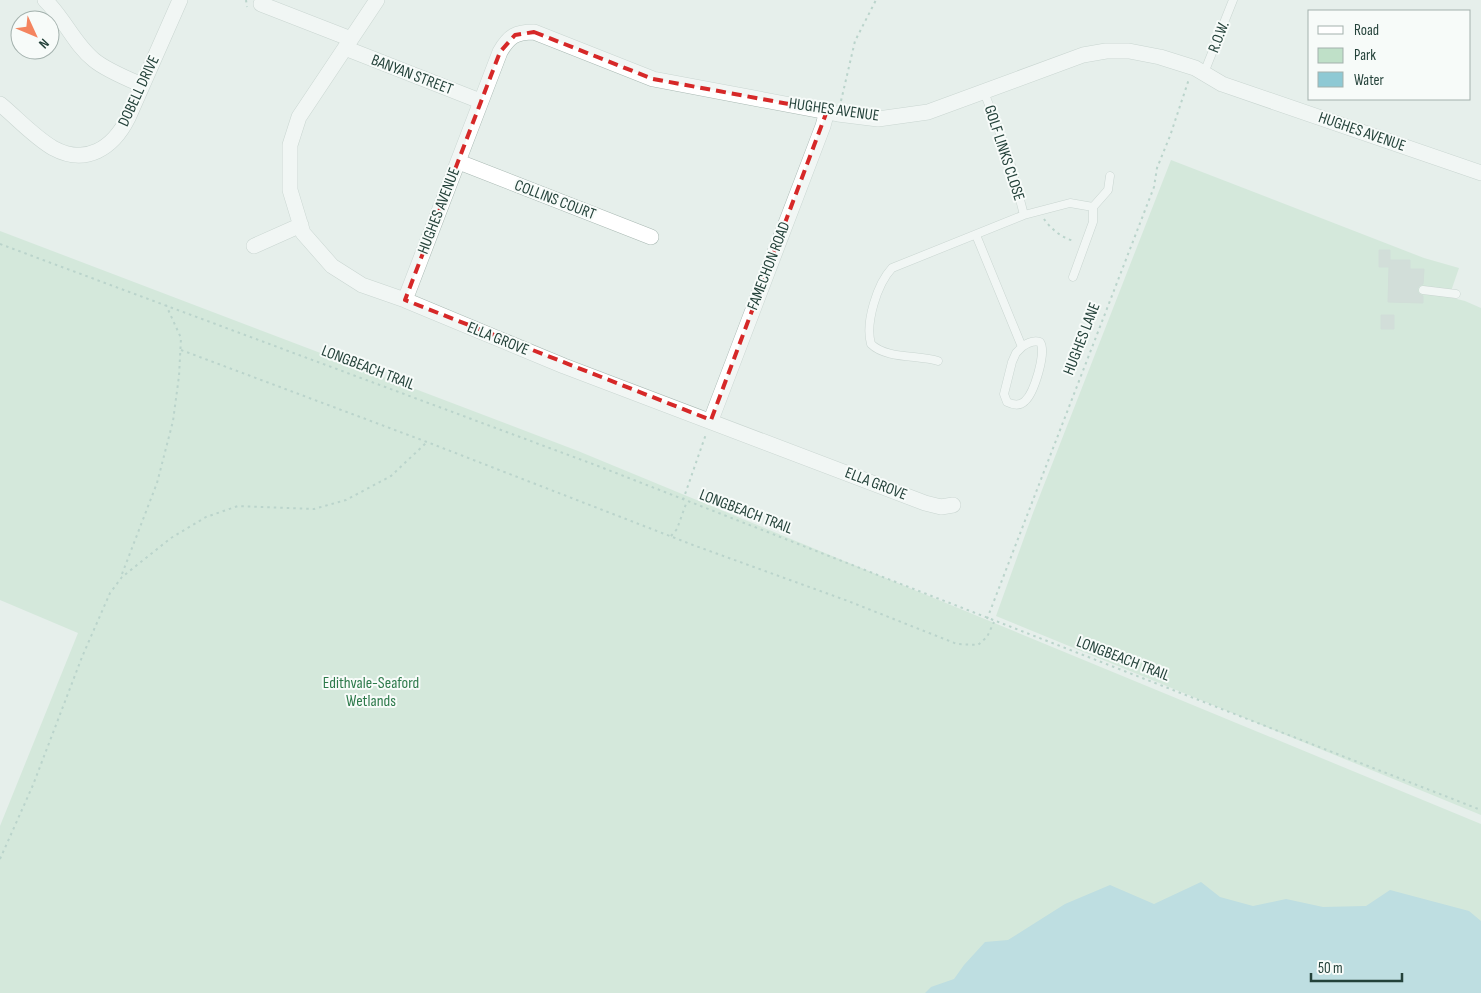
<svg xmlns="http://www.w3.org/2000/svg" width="1481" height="993" viewBox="0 0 1481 993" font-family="'Sofia Sans Condensed',sans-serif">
	<rect width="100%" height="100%" fill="#e6efeb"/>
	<path fill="#bfe0c8" d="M1171,160L1424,258L1459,268L1449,297L1465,301L1481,308V815L996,616L1033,513Z
		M0,231L578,451L1481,824V993H0V826L78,633L0,600Z"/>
	<path fill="#8ec9d4" d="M1201,882L1220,897L1253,906L1286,899L1323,907L1366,906L1390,890L1469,911L1481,921V993H925L931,987L954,979L964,965L985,942L1008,940L1065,904L1110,885L1154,904Z"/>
	<path fill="#bbcac4" stroke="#b8c9c2" d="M1379,250H1390V260H1410V269H1424L1423,284L1419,286L1417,290L1419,294L1423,296V303L1388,302L1389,267H1379Z
		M1381,315H1394V329H1381Z"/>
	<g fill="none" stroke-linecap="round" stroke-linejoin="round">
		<defs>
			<path id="lane" d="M1204,73L1233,0
				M1093,207L1108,190L1110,176
				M1024,215L1070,203L1093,207V222L1073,277
				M976,235L1022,347C1027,343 1033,340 1040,342C1047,352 1034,393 1025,401C1020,406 1013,405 1007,402L1004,394L1012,362L1016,353L1022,347
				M1423,290L1456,294
				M938,361C919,355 886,359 871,344C865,323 877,284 892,268L1024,215L1008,154L984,92"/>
			<path id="street" d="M45,0C64,18 74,44 94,60C106,70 128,79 142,85
				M377,0L299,117L290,145V190L303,233L332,266L362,285L405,300L564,366L925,503L941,507L953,505
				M261,4L351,39
				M345,48L480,101
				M0,104C17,118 34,137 53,148C86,166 113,148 128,118L180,0
				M459,162L651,237
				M254,246L301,225
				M405,300L500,52C509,36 516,32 534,32L653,79L838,114L878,119L928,112L1083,55L1106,51H1129L1160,57L1195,68L1222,84L1481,173
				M711,420L823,126L827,111"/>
		</defs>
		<use href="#lane" stroke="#a8b8b2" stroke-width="9"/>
		<use href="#street" stroke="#a8b8b2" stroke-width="16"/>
		<path stroke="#86b3a5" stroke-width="2" stroke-dasharray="2.5 4" stroke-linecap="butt" d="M246,0L247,7
			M841,101L855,41L876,0
			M1044,219C1051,229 1063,239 1075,241
			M0,244L598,466L1481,810
			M181,350L427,442L693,545L848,601L957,644L978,645L987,637L994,622
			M683,500L706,434
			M671,536L677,529L687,501
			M122,574L157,483L173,421L179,376L181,338L166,305
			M987,619L1154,187L1157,168L1170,136L1189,79
			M0,859L33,785L82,657L110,593L122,577L171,538L206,517L238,506L314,509L346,500L391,476L427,442"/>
		<use href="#lane" stroke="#fff" stroke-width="8"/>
		<use href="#street" stroke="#fff" stroke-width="15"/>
	</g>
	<path d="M0 0H1481V993H0ZM534,32L653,79L827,111L711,420L405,300L500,52L515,35Z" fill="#e6efeb" fill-opacity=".55" fill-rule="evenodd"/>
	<path fill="none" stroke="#d62828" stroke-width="4" stroke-dasharray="10 6" stroke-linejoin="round" d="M534,32L653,79L827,111L711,420L405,300L500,52L515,35Z"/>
	<g text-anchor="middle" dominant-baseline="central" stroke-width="4" stroke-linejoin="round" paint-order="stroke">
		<g font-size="16" fill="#24423a" stroke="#f7fbf9">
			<text transform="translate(1219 37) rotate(-69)">R.O.W.</text>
			<text transform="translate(412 75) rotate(21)">BANYAN STREET</text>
			<text transform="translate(139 91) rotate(-65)">DOBELL DRIVE</text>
			<text transform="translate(834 110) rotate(8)">HUGHES AVENUE</text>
			<text transform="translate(1362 132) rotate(19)">HUGHES AVENUE</text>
			<text transform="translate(1004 153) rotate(72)">GOLF LINKS CLOSE</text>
			<text transform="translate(555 200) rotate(21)">COLLINS COURT</text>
			<text transform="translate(439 211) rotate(-69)">HUGHES AVENUE</text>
			<text transform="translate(769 266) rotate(-69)">FAMECHON ROAD</text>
			<text transform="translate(498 339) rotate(22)">ELLA GROVE</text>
			<text transform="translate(1082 339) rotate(-69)">HUGHES LANE</text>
			<text transform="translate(368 368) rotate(21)">LONGBEACH TRAIL</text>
			<text transform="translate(876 484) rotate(21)">ELLA GROVE</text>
			<text transform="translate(746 512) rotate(21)">LONGBEACH TRAIL</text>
			<text transform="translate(1123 659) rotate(21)">LONGBEACH TRAIL</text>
		</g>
		<g font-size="16" fill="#2d7a4b" stroke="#f7fbf9">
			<text x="371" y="683">Edithvale-Seaford<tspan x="371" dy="18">Wetlands</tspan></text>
		</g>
	</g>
	<rect x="1308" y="10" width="162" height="90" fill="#f7fbf9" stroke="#a3b1ad"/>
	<rect x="1318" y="26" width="25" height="8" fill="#ffffff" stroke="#a3b1ad"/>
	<text x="1354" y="35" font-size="15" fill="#24423a">Road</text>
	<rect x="1318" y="48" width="25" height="15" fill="#bfe0c8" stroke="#a3b1ad"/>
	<text x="1354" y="60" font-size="15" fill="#24423a">Park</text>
	<rect x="1318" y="72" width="25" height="15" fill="#8ec9d4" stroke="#a3b1ad"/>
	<text x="1354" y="85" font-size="15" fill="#24423a">Water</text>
	<g transform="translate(35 35) rotate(134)"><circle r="24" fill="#f7fbf9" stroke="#a3b1ad"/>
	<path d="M0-4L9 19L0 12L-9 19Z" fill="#f4845f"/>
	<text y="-8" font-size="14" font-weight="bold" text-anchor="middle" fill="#24423a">N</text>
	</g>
	<path d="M1311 973v8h91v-8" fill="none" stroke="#24423a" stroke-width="2.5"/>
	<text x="1318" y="973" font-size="15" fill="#24423a" stroke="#f7fbf9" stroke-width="4" paint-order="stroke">50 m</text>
</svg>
